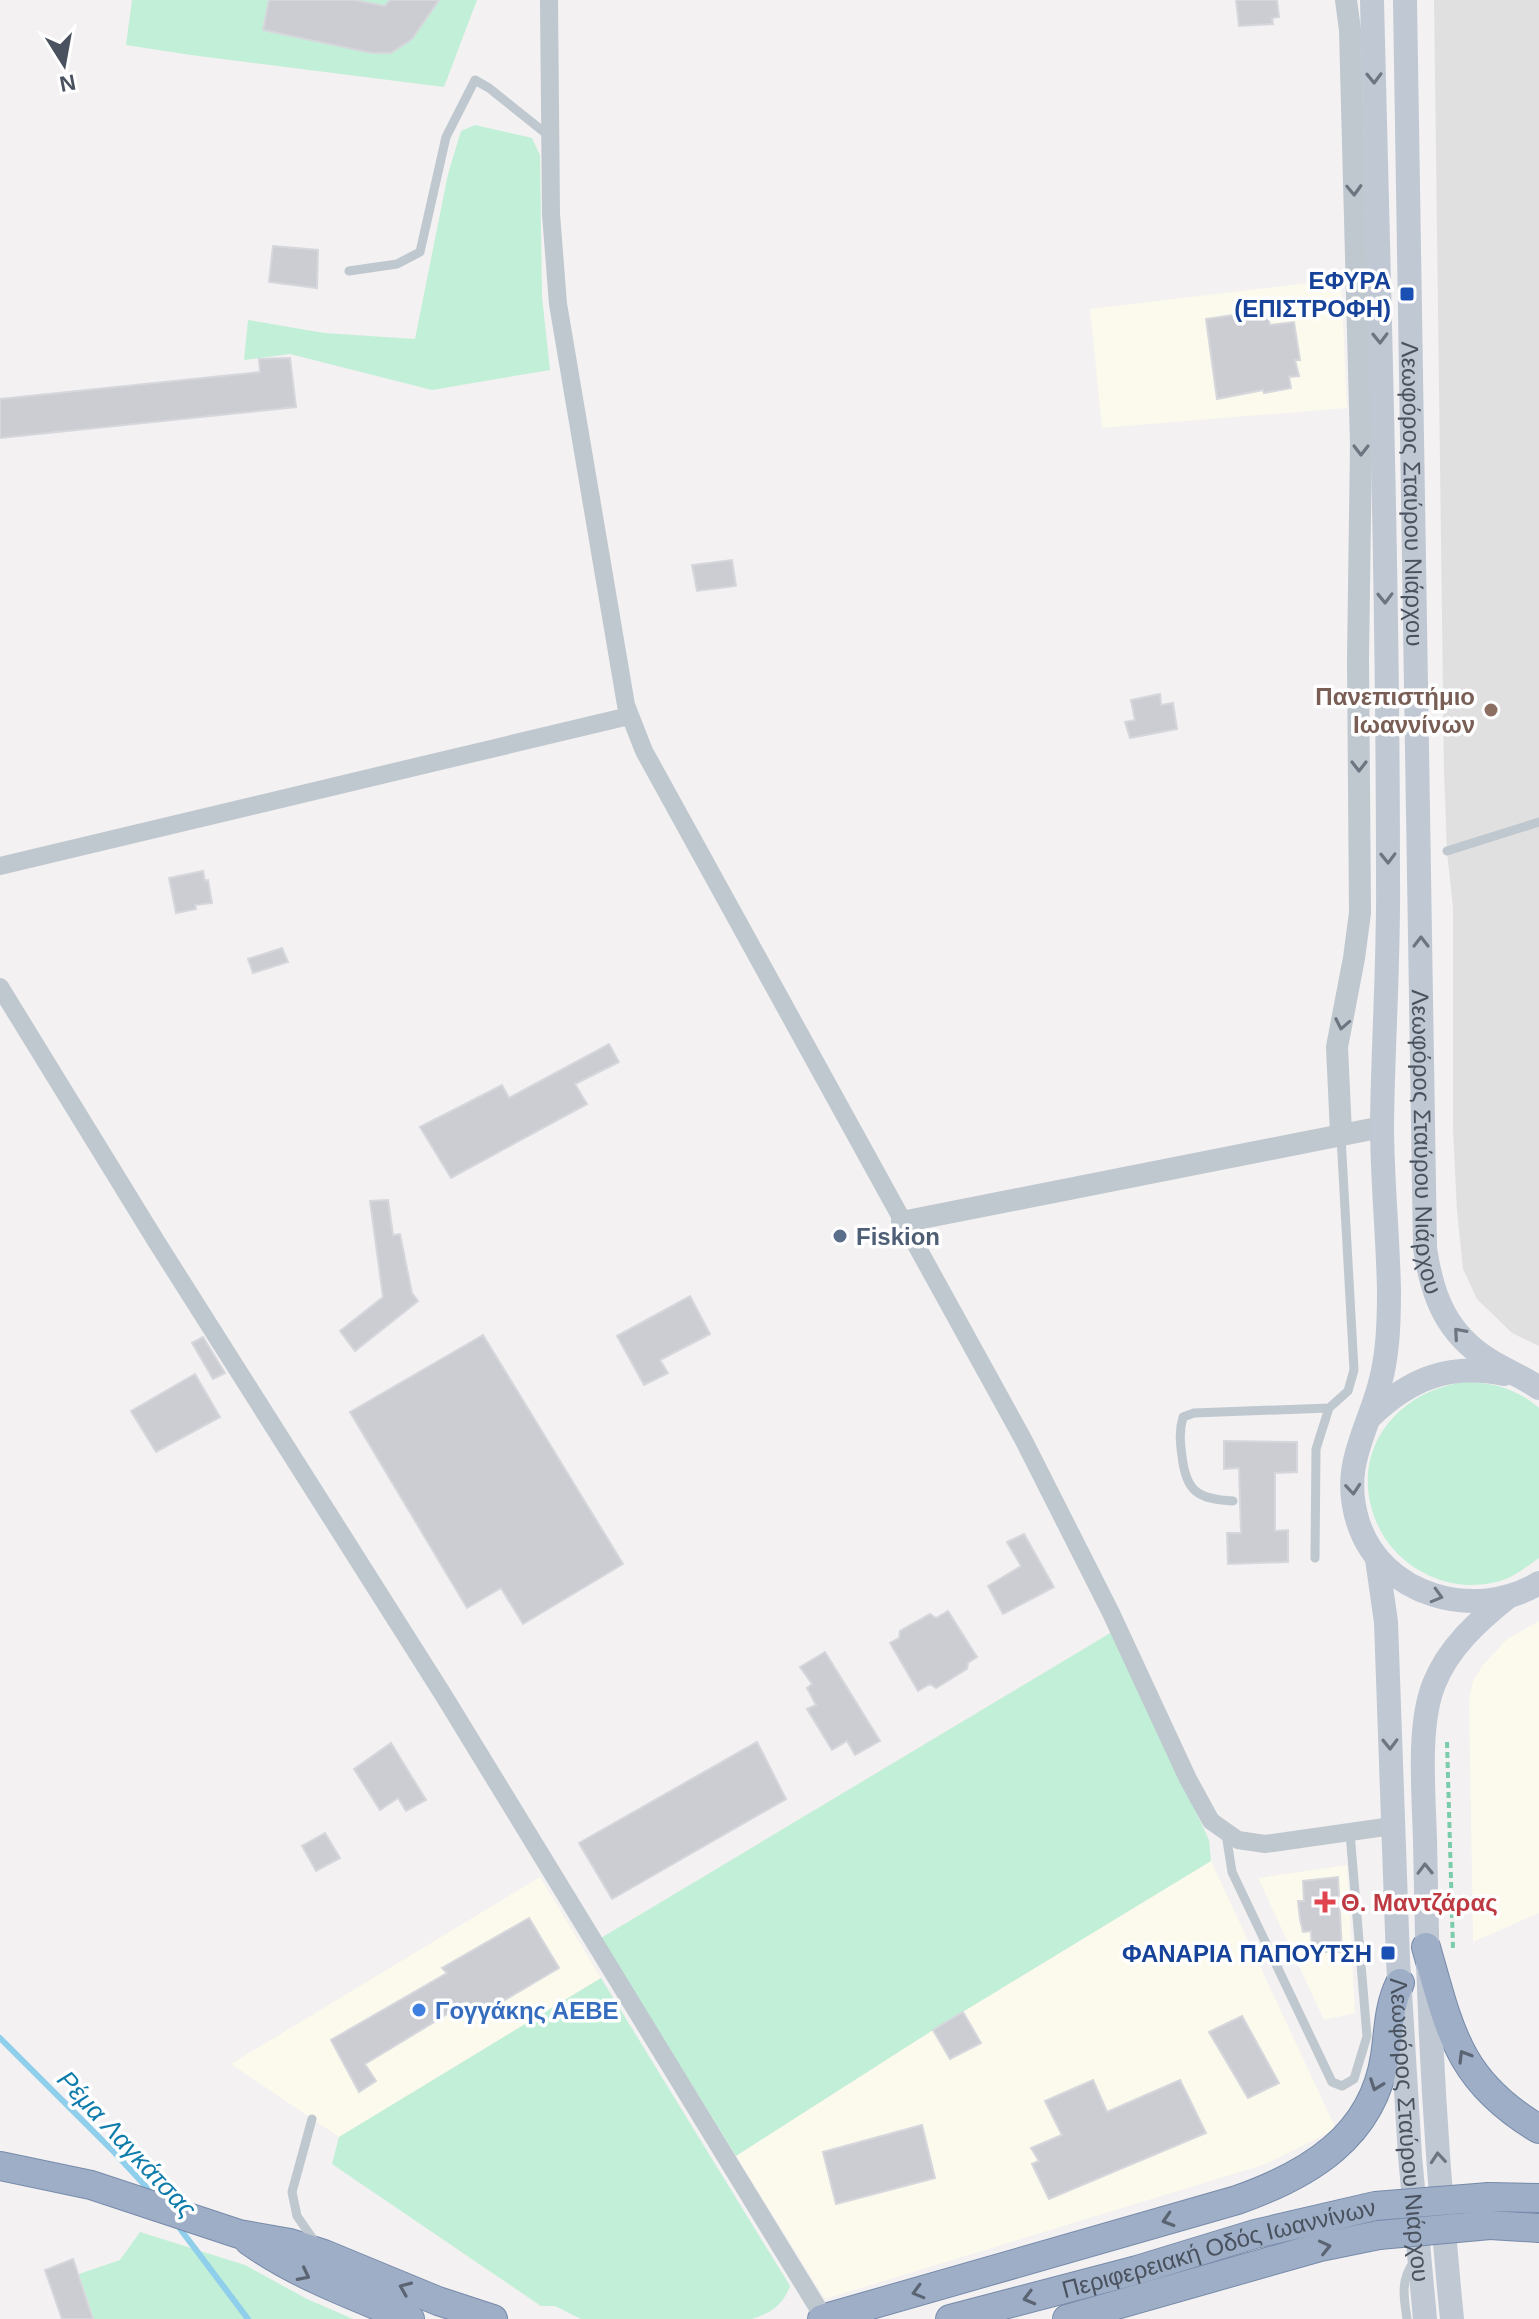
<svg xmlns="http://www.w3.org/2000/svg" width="1539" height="2319" viewBox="0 0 1539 2319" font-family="Arial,sans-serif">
	<rect width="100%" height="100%" fill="#f3f1f1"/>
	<path fill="#fcf9ed" d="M1341,279L1347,408L1102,428L1090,309Z
		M1539,1621V1913L1473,1942L1469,1700L1473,1681L1483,1665L1507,1639Z
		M1211,1861L1336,2129L1266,2164L825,2299L736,2156L933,2030Z
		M1347,1865L1355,2013L1324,2020L1258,1878Z
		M540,1877L601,1978L339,2137L231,2064Z"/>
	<path fill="#e1e0e0" d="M1434,0H1539V1346L1512,1333L1477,1299L1463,1269L1457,1211L1453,1129V907L1447,852L1444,772Z"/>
	<path fill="#c2efd7" d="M132,0H477L444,87L191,55L126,45Z
		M475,125L532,138L540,155L542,297L550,370L432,390L290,354L244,360L248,320L324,333L415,339L448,174L461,131Z
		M1468,1382C1495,1383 1519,1390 1539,1408V1558C1529,1565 1519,1573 1508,1578C1457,1599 1396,1571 1376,1521C1347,1451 1399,1388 1468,1382Z
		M1112,1632L1209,1840L1211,1861L933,2030L736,2156L601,1938Z
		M601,1978L790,2286C782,2306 772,2312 752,2319H581L555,2306H541L332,2164L339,2137Z
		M140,2232L245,2265L307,2299L353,2319H94L79,2274L120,2260Z"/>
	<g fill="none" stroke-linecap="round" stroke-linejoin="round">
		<path stroke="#90cfeb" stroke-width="6" d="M0,2038L113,2151L151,2192
			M178,2226L248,2319"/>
	</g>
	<path fill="#cbcdd3" stroke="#d5d7dc" stroke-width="2" d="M269,0H354L385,6L390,0H439L412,39L391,53H372L263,30Z
		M1236,0H1277L1279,17L1272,18L1273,24L1239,26Z
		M273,246L318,250L317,288L269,282Z
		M1266,310L1270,325L1294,322L1300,360H1295L1299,376L1289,377L1291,388L1264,393L1263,390L1217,399L1206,319Z
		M290,358L296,407L0,438V399L260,372L259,359Z
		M732,560L736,586L697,591L692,565Z
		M1160,694L1161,705L1173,703L1177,729L1130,738L1125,722L1135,720L1131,700Z
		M203,871L205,881L208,880L212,903L195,905L196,909L176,913L169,878Z
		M282,948L288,962L253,973L248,959Z
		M609,1044L619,1062L575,1084L587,1104L451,1178L420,1127L502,1085L509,1098Z
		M388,1200L393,1235L400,1234L412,1293L418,1301L355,1351L340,1331L383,1297L370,1201Z
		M690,1296L710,1334L660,1360L668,1373L644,1385L617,1336Z
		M483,1335L623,1564L523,1624L501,1588L467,1608L350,1412Z
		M203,1337L225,1373L213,1379L192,1343Z
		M195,1374L220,1417L156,1452L131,1411Z
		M1224,1441L1297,1442V1472L1275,1473V1531L1288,1530V1562L1228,1564L1227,1533H1241L1240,1501L1239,1468L1224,1469Z
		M1024,1534L1054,1587L1003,1614L988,1586L1021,1566L1007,1542Z
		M948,1611L977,1657L968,1663L967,1669L936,1688L930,1684L918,1691L890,1643L899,1638L900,1631L930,1614L936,1618Z
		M825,1652L880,1741L855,1755L847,1741L832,1750L807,1709L816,1705L807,1688L812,1684L800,1667Z
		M757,1742L786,1799L612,1899L579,1843Z
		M391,1743L426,1800L406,1811L398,1798L380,1810L354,1769Z
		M325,1833L340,1858L316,1871L302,1846Z
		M1338,1877L1342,1952H1312L1311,1931L1303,1932L1300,1919L1298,1901H1304L1303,1881Z
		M529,1918L559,1968L476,2017L467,2002L365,2064L376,2081L359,2092L331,2040L447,1973L442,1968Z
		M963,2012L981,2043L950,2059L933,2030Z
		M1242,2016L1279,2083L1248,2098L1209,2032Z
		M1093,2080L1107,2112L1180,2080L1206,2133L1049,2199L1032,2164L1039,2161L1031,2148L1062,2135L1045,2101Z
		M922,2125L935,2178L836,2204L823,2152Z
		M73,2259L93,2319H62L45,2270Z"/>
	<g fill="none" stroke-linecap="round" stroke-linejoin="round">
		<defs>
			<g id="trunk">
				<path d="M1426,1947C1450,2031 1458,2081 1539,2129"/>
				<path d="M0,2166L91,2185L239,2234L290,2243L324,2254L438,2301L493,2319"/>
				<path d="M1489,2197L1539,2198"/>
				<path d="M1490,2225L1539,2228"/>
				<path d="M249,2241C299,2276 354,2296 410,2319"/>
				<path d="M822,2319L1237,2200C1308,2175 1373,2137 1385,2056C1389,2030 1388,2008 1400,1983"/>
				<path id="s3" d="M950,2319L1137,2270L1255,2234L1375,2206"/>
				<path d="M1067,2319L1320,2247L1379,2235"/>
			</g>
		</defs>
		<use href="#trunk" stroke="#768aaa" stroke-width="30"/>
		<path stroke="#7accab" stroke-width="4" stroke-dasharray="6 4" stroke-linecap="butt" d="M1447,1742L1453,1949"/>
		<path stroke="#bfc7cf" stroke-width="9" d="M349,271L397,264L420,252L446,137L475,80L489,88L549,136
			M1447,851L1539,822
			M1233,1501C1198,1499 1186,1492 1182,1456C1180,1442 1179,1431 1183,1417L1194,1413L1329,1408
			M1315,1558L1316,1449L1329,1408L1348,1391L1354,1370L1341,1137
			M1226,1834L1232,1872L1332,2082L1342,2086L1354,2079L1367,2036L1350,1833
			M312,2119L292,2192L297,2216L315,2242
			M1407,2319C1404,2299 1400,2279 1414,2262"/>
		<path stroke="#bfc7cf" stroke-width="18" d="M549,0L551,214L558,304L626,705L644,751L1023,1439L1111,1613L1188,1779L1211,1821L1238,1840L1265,1844L1392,1826
			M0,866L629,716
			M0,987L156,1241L444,1696L824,2318"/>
		<path stroke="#bfc7cf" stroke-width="22" d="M1341,1133L1337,1047L1354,958L1360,913L1358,660L1361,444L1350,30L1346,0
			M902,1222L1382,1127"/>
		<g stroke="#c0c8d4" stroke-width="24">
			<path d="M1372,0C1379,293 1388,585 1388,878C1389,960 1383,1042 1382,1124C1382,1180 1388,1235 1389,1291C1389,1323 1388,1356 1379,1387C1365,1436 1341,1468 1358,1522C1381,1596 1476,1622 1539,1583"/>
			<path id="s1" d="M1405,0L1425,1248C1432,1296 1446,1333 1489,1360C1505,1370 1523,1377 1539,1388"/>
			<path d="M1371,1416C1411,1378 1450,1363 1504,1374"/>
			<path id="s2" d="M1377,1559L1386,1622L1398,1960L1410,2156L1425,2319"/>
			<path d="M1452,2319C1436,2160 1427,2000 1425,1841C1424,1795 1417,1726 1434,1684C1448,1648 1478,1621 1508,1597"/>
		</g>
		<use href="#trunk" stroke="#9eaec6" stroke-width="28"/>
		<defs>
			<path id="trunk-bridge" d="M1375,2206L1489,2197
				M1379,2235L1490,2225"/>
		</defs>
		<use href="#trunk-bridge" stroke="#768aaa" stroke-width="30" stroke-linecap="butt"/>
		<use href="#trunk-bridge" stroke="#9eaec6" stroke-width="28"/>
	</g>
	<defs><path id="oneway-chevron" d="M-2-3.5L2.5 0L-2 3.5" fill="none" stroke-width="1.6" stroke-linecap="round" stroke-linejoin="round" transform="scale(2)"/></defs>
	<g stroke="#6d7581">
		<use href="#oneway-chevron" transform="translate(1374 78) rotate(89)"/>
		<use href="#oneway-chevron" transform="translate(1380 338) rotate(89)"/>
		<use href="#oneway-chevron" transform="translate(1385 598) rotate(89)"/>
		<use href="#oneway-chevron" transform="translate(1388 858) rotate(89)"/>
		<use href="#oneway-chevron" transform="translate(1421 942) rotate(-90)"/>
		<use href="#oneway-chevron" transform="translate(1459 1333) rotate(-131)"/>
		<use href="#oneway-chevron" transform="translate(1353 1489) rotate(85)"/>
		<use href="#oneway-chevron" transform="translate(1437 1596) rotate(16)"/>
		<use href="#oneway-chevron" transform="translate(1390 1744) rotate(89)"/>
		<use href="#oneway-chevron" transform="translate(1425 1869) rotate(-91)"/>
		<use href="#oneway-chevron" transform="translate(1438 2158) rotate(-95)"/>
	</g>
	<g stroke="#6c7580">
		<use href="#oneway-chevron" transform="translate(1354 190) rotate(88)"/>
		<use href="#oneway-chevron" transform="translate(1361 450) rotate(90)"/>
		<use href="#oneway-chevron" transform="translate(1359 766) rotate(90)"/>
		<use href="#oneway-chevron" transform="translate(1342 1024) rotate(101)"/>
	</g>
	<g stroke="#5a6473">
		<use href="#oneway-chevron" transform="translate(1464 2056) rotate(-121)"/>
		<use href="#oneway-chevron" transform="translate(1376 2085) rotate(110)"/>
		<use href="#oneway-chevron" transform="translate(1168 2220) rotate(163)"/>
		<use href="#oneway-chevron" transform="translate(1325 2247) rotate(-13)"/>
		<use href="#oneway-chevron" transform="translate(304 2275) rotate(27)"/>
		<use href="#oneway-chevron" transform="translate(405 2288) rotate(-157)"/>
		<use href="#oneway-chevron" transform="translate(918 2292) rotate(164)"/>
		<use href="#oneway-chevron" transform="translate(1029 2298) rotate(165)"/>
	</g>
	<g fill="#1a4fb4" stroke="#fff" stroke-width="3">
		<rect x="1399" y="286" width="16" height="16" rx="4"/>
		<rect x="1380" y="1945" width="16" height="16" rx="4"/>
	</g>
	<circle fill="#8d6e63" stroke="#fff" stroke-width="3" cx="1491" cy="710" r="8"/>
	<circle fill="#5c6f8a" stroke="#fff" stroke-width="3" cx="840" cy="1236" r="8"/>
	<path fill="#e0444e" stroke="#fff" stroke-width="3" d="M1321 1890h8v8h8v8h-8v8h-8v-8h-8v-8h8z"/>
	<circle fill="#3f7fe0" stroke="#fff" stroke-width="3" cx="419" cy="2010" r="8"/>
	<g text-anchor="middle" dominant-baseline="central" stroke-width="7" stroke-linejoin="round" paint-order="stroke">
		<g font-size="24" font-weight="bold" fill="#164399" stroke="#fff" text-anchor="end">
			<text x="1391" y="280">ΕΦΥΡΑ<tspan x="1391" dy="28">(ΕΠΙΣΤΡΟΦΗ)</tspan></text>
			<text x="1372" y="1953">ΦΑΝΑΡΙΑ ΠΑΠΟΥΤΣΗ</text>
		</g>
		<g font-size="24" fill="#49525e" stroke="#fff">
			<text stroke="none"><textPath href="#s1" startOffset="494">Λεωφόρος Σταύρου Νιάρχου</textPath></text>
			<text stroke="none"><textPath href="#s1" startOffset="1142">Λεωφόρος Σταύρου Νιάρχου</textPath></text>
			<text stroke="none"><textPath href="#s2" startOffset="572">Λεωφόρος Σταύρου Νιάρχου</textPath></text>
			<text stroke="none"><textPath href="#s3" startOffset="278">Περιφερειακή Οδός Ιωαννίνων</textPath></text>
		</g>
		<g font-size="24" font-weight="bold" fill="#785e54" stroke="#fff" text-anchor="end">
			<text x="1475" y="696">Πανεπιστήμιο<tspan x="1475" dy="28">Ιωαννίνων</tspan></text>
		</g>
		<g font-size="24" font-weight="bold" fill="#4e5e75" stroke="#fff" text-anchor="start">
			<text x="856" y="1236">Fiskion</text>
		</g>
		<g font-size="24" font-weight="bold" fill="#be3a42" stroke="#fff" text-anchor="start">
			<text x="1341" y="1902">Θ. Μαντζάρας</text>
		</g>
		<g font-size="24" font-weight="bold" fill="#366cbe" stroke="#fff" text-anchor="start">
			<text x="435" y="2010">Γογγάκης ΑΕΒΕ</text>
		</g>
		<g font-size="26" font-style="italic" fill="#107cab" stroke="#fff">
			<text transform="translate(127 2144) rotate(47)">Ρέμα Λαγκάτσας</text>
		</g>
	</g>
	<g transform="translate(64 64) rotate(169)" stroke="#ffffff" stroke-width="6" paint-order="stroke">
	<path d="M0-6L14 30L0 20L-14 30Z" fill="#49525e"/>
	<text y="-12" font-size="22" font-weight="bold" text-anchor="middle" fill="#49525e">N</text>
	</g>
</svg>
